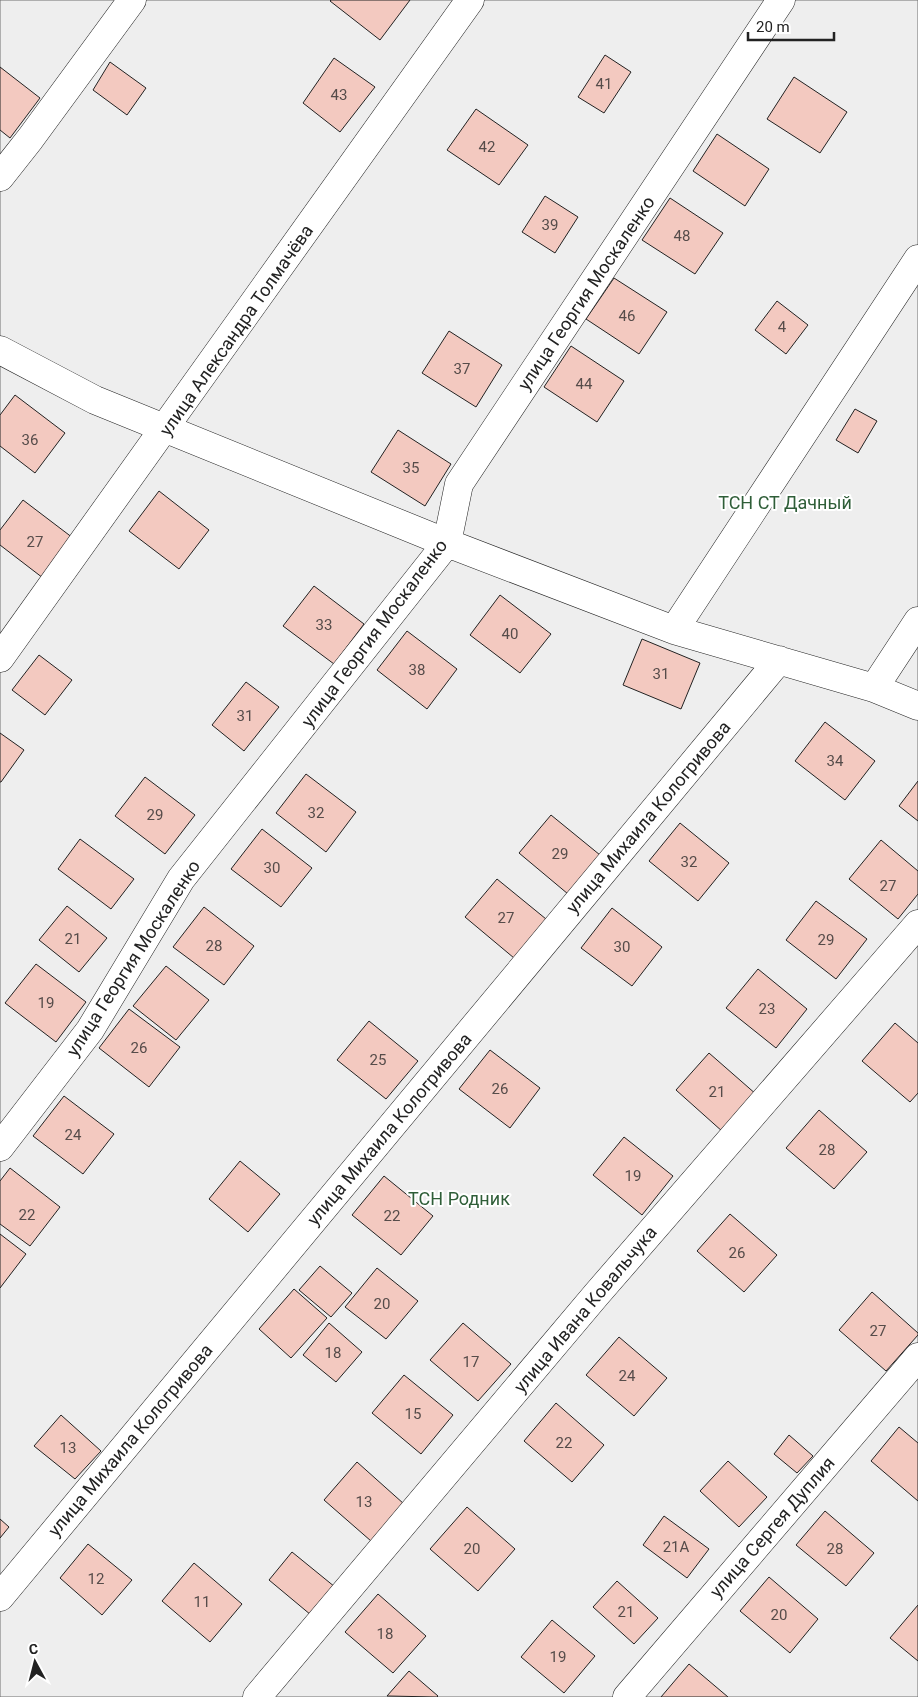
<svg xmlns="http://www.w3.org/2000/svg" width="918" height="1697" viewBox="0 0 918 1697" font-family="Roboto,sans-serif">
	<rect width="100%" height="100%" fill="#fff"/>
	<path fill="#eee" stroke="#6f6f6f" d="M0,0H918V1697H0Z"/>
	<path fill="#f3c9c0" stroke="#222" d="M331,0H410L380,40L330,1Z
		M605,55L631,72L604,113L578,97Z
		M334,58L375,87L340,132L303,103Z
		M110,62L146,88L127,115L93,90Z
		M0,67L40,98L10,138L0,130Z
		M794,77L847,112L820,153L767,119Z
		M476,109L528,145L499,185L447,150Z
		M717,134L769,169L745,206L693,171Z
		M545,196L578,217L555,253L522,232Z
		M670,198L723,233L695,274L642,240Z
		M614,278L667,312L639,354L586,319Z
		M777,301L808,325L786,354L755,330Z
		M449,331L502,365L476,407L422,373Z
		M571,346L624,381L597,422L544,387Z
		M15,395L65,433L35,473L0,446V415Z
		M855,409L877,421L858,453L836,440Z
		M398,430L451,464L425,506L371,472Z
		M159,491L209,530L179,569L129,531Z
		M23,500L73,538L43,578L0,545V530Z
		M314,586L364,624L334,664L283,626Z
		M500,595L551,634L520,673L470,635Z
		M407,631L457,669L427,709L377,670Z
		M642,639L700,663L681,709L623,685Z
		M39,655L72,680L45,715L12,690Z
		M246,682L279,707L244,751L212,725Z
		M825,722L875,761L845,800L795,761Z
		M0,733L24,750L1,782H0Z
		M306,774L356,812L326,852L276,813Z
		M145,777L195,815L165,854L115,816Z
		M918,781V821L899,806Z
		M551,815L600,855L568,894L519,853Z
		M680,823L729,863L698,901L649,861Z
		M262,829L312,868L281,907L231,869Z
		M80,839L134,879L111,909L58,869Z
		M881,840L918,871V894L898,919L849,879Z
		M497,879L546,919L514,958L465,917Z
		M816,901L867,939L836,979L786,940Z
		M67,906L107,938L79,972L39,940Z
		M204,907L254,946L224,985L173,947Z
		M612,908L662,947L632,986L581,948Z
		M36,964L86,1002L56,1042L5,1003Z
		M166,966L209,1000L176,1040L133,1006Z
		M758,969L807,1009L776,1048L726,1008Z
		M129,1009L180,1047L149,1087L99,1048Z
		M369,1021L418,1061L386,1099L337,1060Z
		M895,1023L918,1043V1093L910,1102L862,1061Z
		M490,1050L540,1088L510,1128L459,1089Z
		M709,1053L757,1095L723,1132L676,1090Z
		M64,1096L114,1134L83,1174L33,1136Z
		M819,1110L867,1152L834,1189L786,1148Z
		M624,1137L673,1176L642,1215L593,1175Z
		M240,1161L280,1194L248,1232L209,1199Z
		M10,1168L60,1207L30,1246L0,1224V1181Z
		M384,1176L433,1216L401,1255L352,1215Z
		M730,1214L777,1255L744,1292L697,1251Z
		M0,1234L26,1254L0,1288Z
		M320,1266L352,1293L331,1317L299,1290Z
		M377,1268L418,1301L386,1339L345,1307Z
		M294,1289L327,1318L291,1358L259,1329Z
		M872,1292L918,1333V1335L886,1371L839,1330Z
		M329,1323L362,1352L336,1382L303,1355Z
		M463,1323L511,1364L478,1401L430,1360Z
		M619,1337L667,1378L634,1416L586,1375Z
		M404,1375L453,1415L421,1454L372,1413Z
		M556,1403L604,1445L572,1482L524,1441Z
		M61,1415L101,1451L75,1479L34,1446Z
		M899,1427L918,1443V1501L871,1461Z
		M789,1435L813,1456L797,1473L774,1454Z
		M728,1461L767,1497L739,1527L700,1491Z
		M357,1462L404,1504L371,1541L324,1500Z
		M467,1507L515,1549L478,1591L430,1549Z
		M825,1511L874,1553L846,1586L796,1545Z
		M664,1516L709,1549L687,1578L643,1545Z
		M0,1519L9,1527L0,1538Z
		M88,1544L132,1580L102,1615L60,1578Z
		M292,1552L335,1587L311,1615L269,1580Z
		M194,1563L242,1604L210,1642L162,1601Z
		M769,1577L818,1619L790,1653L740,1611Z
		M617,1581L658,1618L634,1644L593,1607Z
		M378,1594L426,1636L393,1673L345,1632Z
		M918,1605V1661L890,1638Z
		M552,1620L595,1656L564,1693L521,1657Z
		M689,1664L728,1697H661Z
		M409,1671L438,1696L437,1697L387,1696Z"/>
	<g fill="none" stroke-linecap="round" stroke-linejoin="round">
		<defs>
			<path id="minor" d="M0,177L30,139L132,0
				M0,350L95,400L447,543L674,630L874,688L918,706
				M674,630L918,259
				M0,658L470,0
				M874,688L918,621
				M0,1147L90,1030L181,879L447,543L459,484L781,0
				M0,1597L779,660
				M257,1697L596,1295L918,924
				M627,1697L918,1357"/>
		</defs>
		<use href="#minor" stroke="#222" stroke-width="29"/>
		<use href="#minor" stroke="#fff" stroke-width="28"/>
	</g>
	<g text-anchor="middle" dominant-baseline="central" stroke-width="4" stroke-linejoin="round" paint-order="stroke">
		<g font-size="15" fill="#564c4a">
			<text x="604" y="84">41</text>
			<text x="339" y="95">43</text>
			<text x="487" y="147">42</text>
			<text x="550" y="225">39</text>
			<text x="682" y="236">48</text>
			<text x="627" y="316">46</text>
			<text x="782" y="327">4</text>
			<text x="462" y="369">37</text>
			<text x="584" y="384">44</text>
			<text x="30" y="440">36</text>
			<text x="411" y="468">35</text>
			<text x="35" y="542">27</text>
			<text x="324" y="625">33</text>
			<text x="510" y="634">40</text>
			<text x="417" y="670">38</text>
			<text x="661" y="674">31</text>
			<text x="245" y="716">31</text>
			<text x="835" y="761">34</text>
			<text x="316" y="813">32</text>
			<text x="155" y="815">29</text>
			<text x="560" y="854">29</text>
			<text x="689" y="862">32</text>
			<text x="272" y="868">30</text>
			<text x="888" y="886">27</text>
			<text x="506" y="918">27</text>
			<text x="73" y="939">21</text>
			<text x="826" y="940">29</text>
			<text x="214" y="946">28</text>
			<text x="622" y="947">30</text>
			<text x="46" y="1003">19</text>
			<text x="767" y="1009">23</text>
			<text x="139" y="1048">26</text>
			<text x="378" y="1060">25</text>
			<text x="500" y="1089">26</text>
			<text x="717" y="1092">21</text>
			<text x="73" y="1135">24</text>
			<text x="827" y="1150">28</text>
			<text x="633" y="1176">19</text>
			<text x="27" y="1215">22</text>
			<text x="392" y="1216">22</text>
			<text x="737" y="1253">26</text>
			<text x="382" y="1304">20</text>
			<text x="878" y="1331">27</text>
			<text x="333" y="1353">18</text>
			<text x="471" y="1362">17</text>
			<text x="627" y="1376">24</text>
			<text x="413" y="1414">15</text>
			<text x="564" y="1443">22</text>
			<text x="68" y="1448">13</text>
			<text x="364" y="1502">13</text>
			<text x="676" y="1547">21А</text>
			<text x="472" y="1549">20</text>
			<text x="835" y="1549">28</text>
			<text x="96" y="1579">12</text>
			<text x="202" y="1602">11</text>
			<text x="626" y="1612">21</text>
			<text x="779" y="1615">20</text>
			<text x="385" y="1634">18</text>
			<text x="558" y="1657">19</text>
		</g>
		<g font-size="18" fill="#222" stroke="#fff">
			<text transform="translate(586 293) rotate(-56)">улица Георгия Москаленко</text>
			<text transform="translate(236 330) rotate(-55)">улица Александра Толмачёва</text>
			<text transform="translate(374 633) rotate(-53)">улица Георгия Москаленко</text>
			<text transform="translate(648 817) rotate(-50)">улица Михаила Кологривова</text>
			<text transform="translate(133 958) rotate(-57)">улица Георгия Москаленко</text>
			<text transform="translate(389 1129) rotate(-50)">улица Михаила Кологривова</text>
			<text transform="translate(585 1309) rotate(-50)">улица Ивана Ковальчука</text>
			<text transform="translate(130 1440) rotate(-50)">улица Михаила Кологривова</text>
			<text transform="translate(772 1527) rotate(-49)">улица Сергея Дуплия</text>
		</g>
		<g font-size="18" fill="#2f5e38" stroke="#fff">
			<text x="785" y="502">ТСН СТ Дачный</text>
			<text x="459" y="1198">ТСН Родник</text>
		</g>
	</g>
	<g transform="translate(35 1662) rotate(353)" stroke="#ffffff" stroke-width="4" paint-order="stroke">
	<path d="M0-4L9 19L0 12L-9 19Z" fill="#222222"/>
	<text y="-8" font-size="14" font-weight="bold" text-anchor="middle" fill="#222222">С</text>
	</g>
	<path d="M748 32v8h86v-8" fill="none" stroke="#222222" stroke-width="2.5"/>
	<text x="756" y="32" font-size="15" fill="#222222" stroke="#ffffff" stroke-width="4" paint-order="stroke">20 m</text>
</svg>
